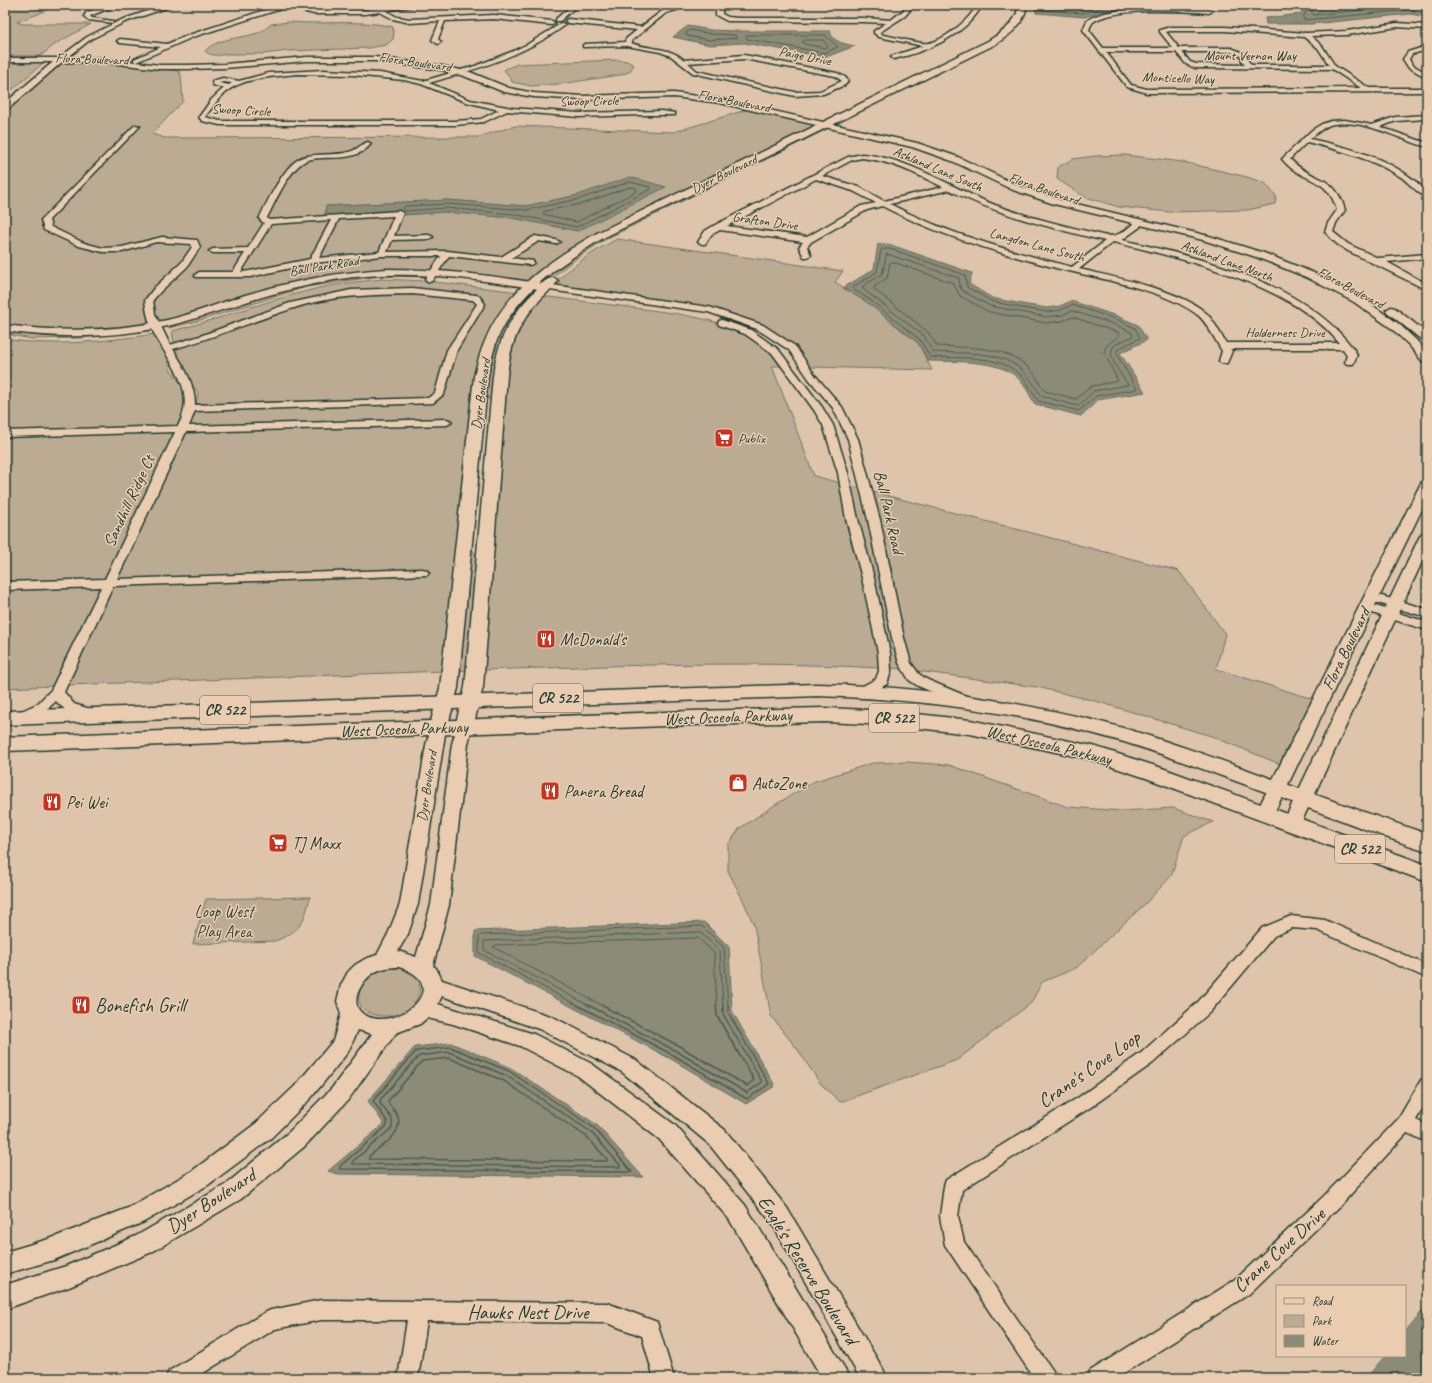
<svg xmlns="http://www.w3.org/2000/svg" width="1432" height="1383" viewBox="0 0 1432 1383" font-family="Caveat,sans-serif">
	<rect width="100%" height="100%" fill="#dec4aa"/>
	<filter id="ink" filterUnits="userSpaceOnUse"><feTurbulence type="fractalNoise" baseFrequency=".025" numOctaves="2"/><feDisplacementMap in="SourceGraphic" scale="8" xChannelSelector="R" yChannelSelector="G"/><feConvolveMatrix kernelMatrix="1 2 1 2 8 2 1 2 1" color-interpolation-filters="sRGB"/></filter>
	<g filter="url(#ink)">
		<path fill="#bbab93" stroke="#6d7464" d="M5,5H57L38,14L17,22L22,24H91L57,43L40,56H5Z
			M289,22C324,25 359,19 393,27L394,33L393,39L386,45L369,48L289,51L263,54H225C219,56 210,56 205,51C222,33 255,42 271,24Z
			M617,60L627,61L634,65L629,72L620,75L560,84L531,86L512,82L510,77L504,70L517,64Z
			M5,61H38L43,63L5,96Z
			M61,63H105L179,71L181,76L183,101L152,134L165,138L478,137L515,126L674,132L749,109L820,125L598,234L528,282L438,272L449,255L532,265L534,262L509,259L539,240L557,244L561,241L540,236L535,237L501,258L444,251L386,252L392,239H432L433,235L393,236L402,215L445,212L512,218L578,231V195L526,206L447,200L326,206L325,216L264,222L248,249H210L208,252H245L232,273H196L193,277H238L313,263L381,255H442L430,272L336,275L158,323L153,309V300L200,247L198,242C185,237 166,237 152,239C137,242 121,251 105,248C86,246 68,235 51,227L50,220L141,126L135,125L41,221L43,229C61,238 80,249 100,252C119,255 136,245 154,242C166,240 179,241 190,244L192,247L180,265L154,289L145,300V310L149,324L116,330L67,332L5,325V110Z
			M824,127H831L608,238C585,252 564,266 544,285L536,283L554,268L604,236Z
			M1125,155L1183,162L1247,177L1265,183L1276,196L1275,204L1248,210L1170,212L1119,207L1085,197L1057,179L1058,167L1073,159L1095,156Z
			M395,216L378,252L318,258L338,219Z
			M330,220L310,260L240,273L271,223Z
			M617,239L843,271L835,282L868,303L918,343L932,370L810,367C775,314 708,308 651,300C618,295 584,290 551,286C571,267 593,251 617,239Z
			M397,274L427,275L426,277L380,276L306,287L198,321L169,328L164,326C221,308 277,289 336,279C356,276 377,276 397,274Z
			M382,279L427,281L519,292L491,330L444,671L67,685L113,586L428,576L429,569L117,579L186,432L452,424V419L189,426L195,410L430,403L434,402L457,350L485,304L480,297L414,289L291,303L200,336L174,343L172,331C218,320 261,302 307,291C331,284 357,282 382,279Z
			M411,293L472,300L476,304L448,350L434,393L428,398L196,404L198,393L179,367L175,347L295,307L351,295Z
			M526,293L533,294L508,330L487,463L485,462L491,403L484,391L486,376L499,331Z
			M541,296C570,300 599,303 628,307C678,314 753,319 782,366H772L814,476L840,483L863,579L878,653L879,668C746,660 614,666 481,670L504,376L517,331Z
			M152,328L157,330L80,338L32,339L5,334V330C54,339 103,336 152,328Z
			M163,333L170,369L189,395L179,427L5,432V339C58,348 111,340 163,333Z
			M176,432L105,579L5,582V437Z
			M851,486L862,489L891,634L899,664L903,669L891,668C890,650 886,632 882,614C872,571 859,529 851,486Z
			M873,492L1179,571L1225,634L1216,669L1313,699L1280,764L1211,736L1099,702L1037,687L917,671C900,644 899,607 893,576C887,548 880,520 873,492Z
			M471,547L478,560L469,670L457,671Z
			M102,587L54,686L5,688V590Z
			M906,762L949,765L1068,807L1123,811L1173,808L1213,822L1184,836L1171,876L1147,902L1076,968L1042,982L1031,1003L957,1060L840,1102L820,1083L798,1050L771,1016L754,925L743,900L728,871V845L740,828L775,805L815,781L873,763Z
			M310,897C304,923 301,931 275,941L193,944L206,899Z
			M389,968C438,964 423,1019 383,1016C345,1014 355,975 389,968Z"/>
		<path fill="#8c8b78" stroke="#606c5d" d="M1035,5H1206L1202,9H1135L1100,12L1085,17L1036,13Z
			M1292,5H1427V17L1410,14L1312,24H1266L1265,18L1300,14L1305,8Z
			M688,26L711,30L736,31H830C833,43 846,44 855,46L826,57L744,43L710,45L673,37Z
			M630,177L666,187L578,231L512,218L445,212L402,215L403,213L399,212L325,216L326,206L447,200L526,206L578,195Z
			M878,244L891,245L972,273L969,284L992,298L1022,304L1047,308L1060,306L1071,301L1117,316L1138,325L1147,340L1120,353L1145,392L1098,400L1081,416L1035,404C1030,396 1025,385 1018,378C999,359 953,362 928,361L918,343L868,303L843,288L874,269Z
			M704,922L729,947L732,1011L775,1086L746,1104L671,1059L475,956V931Z
			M451,1043L511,1068L597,1125L643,1177L338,1174L328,1171L384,1124L368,1101L415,1047Z
			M1427,1305V1378H1366L1385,1356H1405V1332Z"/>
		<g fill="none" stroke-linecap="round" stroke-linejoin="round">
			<path stroke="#4b5c4f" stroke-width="1" d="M1039,5L1041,10L1084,13L1099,8L1133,5
				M1048,5L1084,8L1092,5
				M1307,5L1308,9L1303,17L1304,20L1409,10L1427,13
				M1312,5V13L1314,15L1409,5L1427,8
				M690,30L711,34L735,35L737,38L710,40L687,36L686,33Z
				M748,35H825L838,47L825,53L747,39L746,37Z
				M805,40H823L828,46L825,48L804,44L803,42Z
				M630,182L650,187L651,189L577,227L513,214L445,208L406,211L403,208L405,206L447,204L527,210L579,199Z
				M630,187L636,188L637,191L577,222L543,214L545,211L581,204Z
				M883,249H891L965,275L967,287L991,301L1022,308L1047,312L1061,310L1072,305L1116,319L1135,328L1140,338L1118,349L1116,353L1137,389L1096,396L1079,411L1038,401C1033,393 1029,384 1023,377C1000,353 959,359 930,357L920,340L870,300L853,289L854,286L877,272L881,250Z
				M887,254L959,278L960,287L963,291L990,306L1046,317L1062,315L1072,311L1114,324L1131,332L1133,336C1128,339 1120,341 1115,345C1104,355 1122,375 1128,385L1094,391L1078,406L1041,396C1036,389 1032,379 1025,373C1003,349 962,354 933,352L924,336L863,289V286L882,274Z
				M893,262L953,283L960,296L989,312L1046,323L1062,321L1073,317L1119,333V336C1112,341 1106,344 1104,352L1118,381L1092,386L1076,399L1045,391C1039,384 1036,374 1029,368C1005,345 968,348 937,346L928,332L874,289L875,286L887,278L890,263Z
				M579,1006L479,953V937L481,935L702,926L724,948L728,1006
				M590,1006L484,950V941L700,932L720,951L723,1006
				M603,1006L493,947L495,945L698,938L714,953L717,1006"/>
			<path stroke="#4b5c4f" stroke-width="1.5" d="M577,1005L673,1055L747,1099L769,1084L728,1012V1005
				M588,1005L676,1051L747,1093L762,1082L723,1014V1005
				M601,1005L679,1046L747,1086L754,1080L717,1016L716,1005
				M450,1047L509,1071L594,1128L632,1172L340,1169V1166L387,1126V1121L373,1101L416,1051Z
				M449,1052L507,1076L591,1132L620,1165V1167L353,1164V1161L392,1128V1119L380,1103V1100L419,1056Z
				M449,1058L504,1081L587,1137L607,1159V1161L369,1159V1156C380,1147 403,1135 398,1117C396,1111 389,1107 388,1101L422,1061Z"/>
			<defs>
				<path id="minor" d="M109,5H117L90,16L92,18L113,21V23L88,20L84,16L87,12Z
					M280,5H290L314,10H365L404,5H419L386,11L397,17L410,19L494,15L552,21L555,23L552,25L494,19L445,21L438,39L441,42L438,44L432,40L440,21L410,23L393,19L380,12L365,14H314L287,7L193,37L136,62L134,61V59L161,47L120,43L117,41L120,39L167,44L189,35Z
					M572,5H578L560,21H556V19Z
					M683,5H692L666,13L631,41V43C649,50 668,46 684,60L744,55L837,73L845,77L848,81L845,85L823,94L795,96L693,73L671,56L660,52L627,46L583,47V45L585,44L625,42L626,39L637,30L568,23L565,21L568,19L641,27L662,11ZM744,59L835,76L842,81L820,91L795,92L697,71L688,63Z
					M716,5H722V14L728,17L738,18H864L891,20L904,10L903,5H909L910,10L905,16L880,32L883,35C892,36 922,45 929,43C944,40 966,22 974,10L967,5H974L980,9C962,37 925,52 894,59L891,57L892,56L923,46L879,37L874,33V31L886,23L864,22L727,21L716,15Z
					M1162,8L1209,9L1212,11L1209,13C1183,11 1114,7 1093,22C1091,24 1090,27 1089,30L1103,48H1173L1160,32V30L1170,27H1225L1306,33L1347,31L1397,23L1427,25V29L1397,27L1347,35L1311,36L1322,46L1335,66L1369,88H1427V92L1147,93L1127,87L1083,30C1084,27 1086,24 1087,21C1098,9 1146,9 1162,8ZM1170,31H1225L1304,37L1318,48L1329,65H1252L1248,61L1246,54L1231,48H1179L1166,32ZM1106,52H1176L1186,64L1195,68L1332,69L1361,88L1147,89L1131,85ZM1182,52H1230L1241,56L1242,61L1245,65L1196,64L1190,62Z
					M562,23L565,25L564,26C523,56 477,69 429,83L470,100L512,108L579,113L662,111L675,113V115H641L579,117L507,111L484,122L456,125H220L202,121L199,117L212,99L224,88L213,85L212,81L223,78L239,81L269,73L324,70L380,73L423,81L475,66L511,52L528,44ZM296,74L353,75L404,80L421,84L466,102L499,110L481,119L456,121H220L205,117C212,108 218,98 227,91C246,77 274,77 296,74ZM223,82L232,83L229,85L219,83Z
					M1427,46V50L1412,54L1409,59L1412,65L1427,73V78L1408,67L1403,59L1408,52Z
					M1427,115V119L1396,121L1380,127L1427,143V147C1399,139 1364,119 1334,124C1325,125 1317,133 1310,139C1352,148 1397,160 1427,192V198C1421,196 1408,182 1401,177C1373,159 1339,150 1307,142L1290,159C1311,182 1335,173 1345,210L1336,223L1333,232L1348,244L1378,258L1427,254V258L1387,262L1427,284V290L1348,251L1337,244L1325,232L1328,223L1337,210C1327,174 1302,184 1282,159L1312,130L1322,124L1331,121L1345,120L1372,125L1395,117Z
					M135,125L140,126L49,220L51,227L84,243L103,248L122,247L162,237L197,240L200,247L187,267L161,291L153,300L155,314L170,345L200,336L290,303L351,290L412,288L476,295L479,296L485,304L457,350L444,394L433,403L195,411L189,426L447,419L452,422L447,425L186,432L117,579L423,569L427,571L429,573L427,575L113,586L64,692L74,704L93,710L95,713L93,716C80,719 64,711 56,701C47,710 31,723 17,719L15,716L17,713L37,704L51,690L101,587L5,590V582L105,579L175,432L5,437V431L178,426C199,387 166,361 151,327C148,318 146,310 145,300L155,287L181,263L192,247L191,244L156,242L122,252H103L79,246L44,230L41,220ZM412,294L473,300L477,304L447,350L435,393L428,398L195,405C195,384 184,367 173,349C214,338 253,321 294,308C332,295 372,295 412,294Z
					M368,142L371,144C352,167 319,151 302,163C287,174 275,202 267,218L269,220L399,211L403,213L394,236L429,235L433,237L429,239L392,240L387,252L447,251L501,257L535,236L556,240L560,242L556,244L539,241L511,258L533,261L534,263L530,265L449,256L432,281L429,282L425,279L441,256H382L313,263L250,277H196L195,275L199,272H233L245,253H213L209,251L213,249L248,248L264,223L259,219C267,202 285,163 303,157C318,153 334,156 349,152C357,150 361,144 368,142ZM394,216L379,252L319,258L339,219ZM331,220L310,259L250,271L241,272L271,224Z
					M862,154C910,158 951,188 995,205C1030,218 1066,226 1102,235C1116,238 1122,233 1133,224V219H1139L1141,225L1140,227L1122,240C1201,258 1305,282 1355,351L1357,355L1353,364H1347L1345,362L1347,355L1343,349H1230L1232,351L1227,363H1221L1219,361L1222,351C1216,341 1207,323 1199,316C1167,290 1097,278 1056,268C996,252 937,235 882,206L867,210L811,242L807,247L811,255L807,257H804L799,247L803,242L720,230L711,235L705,244H702L698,242L705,231L715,225L848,157ZM862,158C891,161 917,174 943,187L884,201L859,187L822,176L852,160ZM816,179L853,191L876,203L861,206L807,237L727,226ZM949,190C998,215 1052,228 1105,241L1072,267C1010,251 947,234 890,204ZM1113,242C1184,259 1292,284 1339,343H1226C1220,334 1214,320 1206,313C1181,290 1113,277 1079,269Z
					M545,284L709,307L763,325L795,346L815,375L842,407L858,439L880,520L904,638L911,663L919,674L928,680L966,696L968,699L966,702L961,703L956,702L918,686L909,680L899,663L892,638L868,520L848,439L833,408L809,379L789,350L757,329L708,312L542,289L541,287Z
					M722,320L751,330L778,349L822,407L833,425L848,473L858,519L874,578L890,653L891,671L887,684L869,694H859L858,691L859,688L876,679L879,671L878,653L862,578L846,519L838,473L823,425L814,410L772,353L745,334L719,325L718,323L719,321Z
					M1371,593L1427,609V617L1367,600L1365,597L1367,594Z
					M1366,603L1427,622V630L1362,610L1360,607L1362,604Z
					M1291,916L1325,920L1427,965V978L1317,930L1292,928L1274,936L1210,1012L1153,1063L1091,1107L962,1190L958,1216L964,1242L1053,1371L1056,1378H1034L945,1245L940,1216L944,1186L946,1180L1079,1097L1141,1053L1198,1002L1262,928Z
					M1427,1078V1101L1416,1120L1427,1125V1142L1407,1133L1339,1207L1249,1294L1116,1378H1087L1090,1371L1235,1280L1325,1195L1399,1118L1421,1080Z
					M321,1300L607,1303L657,1322L674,1378H654L642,1336L607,1323L427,1321L418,1378H398L407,1320H321L275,1329L195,1378H166L169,1371L264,1313L271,1310Z"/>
				<path id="tertiary" d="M165,5H175L125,22L91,39L67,58H101L160,65H188L224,64L307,57H375L442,66L470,72L509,88L534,93L583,96L674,93L720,99L917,143L958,157L1019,186L1060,200L1209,236L1264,253L1314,273L1362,298L1399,324L1417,341L1427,353V363L1423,362L1409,345L1391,328L1354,302L1306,277L1256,257L1203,240L1054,204L1013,190L952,161L912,147L720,103L674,97L583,100L534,97L504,92L464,76L442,70L375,61H307L224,68L188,69H160L101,62H62L8,109H5V103L53,62H5V58H59L87,37L121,20Z
					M387,269C441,269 493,276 545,284L550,287L545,290C476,279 404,268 334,280C303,286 273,293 243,303C218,311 193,320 168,326C114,338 59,339 5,331V325C59,332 113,332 167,320C194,314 219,303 245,295C292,281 339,272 387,269Z
					M1391,307L1395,308L1427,333V342L1423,341L1387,312L1386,310Z
					M1427,481V499L1274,813L1271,817L1265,819L1259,817L1256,813L1420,485L1422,482Z
					M1427,532V551L1301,823L1298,827L1292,829L1286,827L1283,823L1420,536L1422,533Z
					M464,722L470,723L472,727L468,744L449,905L433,966L436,968L442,980L553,1017L636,1060L725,1130L787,1208L883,1369L887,1378H860L771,1222L709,1144L622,1072L539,1029L442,996L438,1004L534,1034L592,1064L675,1125L745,1205L845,1369L849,1378H822L729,1219L659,1139L578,1076L520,1046L453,1024L427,1018L420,1024L396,1033L348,1100L305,1146L241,1199L152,1252L69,1287L5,1309V1285L66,1266L136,1236L225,1185L289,1132L332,1088L372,1034L358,1030L348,1052L311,1098L271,1138L208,1185L144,1222L54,1260L5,1274V1252L52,1238L128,1208L192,1171L255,1124L295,1086L333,1041L341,1014L337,1001L341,985L348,972L355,965L365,959L377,955L388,934L400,904L426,745L432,724L438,723L444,724L446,728L418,904L408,934L398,951L416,957L431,905L452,744L458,723ZM399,967C454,984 401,1029 369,1017C345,1008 360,981 375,972C382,968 391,967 399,967Z"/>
				<path id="secondary" d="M1019,5H1027C1024,25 1010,35 994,45L605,237C562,263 517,292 497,340C493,352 490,364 488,376L458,688L447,728L445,732L438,734L431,732L429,728L440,688L474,376C477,364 480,352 485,341C505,290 552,259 597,233L988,41C1003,32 1016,23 1019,5Z
					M552,278L556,279L558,281C552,289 543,296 537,303C517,326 510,347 507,376L483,687L473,727L471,731L464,733L457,731L455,727L465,687L493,376C498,340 509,317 535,291C540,286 545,279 552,278Z"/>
				<path id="primary" d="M817,684C912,686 1001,698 1093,720C1145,733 1195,751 1245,769C1305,791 1366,813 1427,834V851C1400,843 1373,832 1346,822C1284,799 1223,776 1161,754C1050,716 934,699 817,696L5,725V711Z
					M825,708L891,711L970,720L1093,746L1162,768L1427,865V882L1146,778L1089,759L970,734L891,725L825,722L691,725L5,751V737L691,711Z"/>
			</defs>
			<use href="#minor" stroke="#1f3d34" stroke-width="3"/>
			<use href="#tertiary" stroke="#1f3d34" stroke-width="3"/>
			<use href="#secondary" stroke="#1f3d34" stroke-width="3"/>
			<use href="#primary" stroke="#1f3d34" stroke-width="3"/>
			<use href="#minor" fill="#eacdb1" fill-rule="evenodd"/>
			<use href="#tertiary" fill="#eacdb1" fill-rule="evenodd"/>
			<use href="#secondary" fill="#eacdb1" fill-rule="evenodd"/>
			<use href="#primary" fill="#eacdb1" fill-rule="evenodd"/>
		</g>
	</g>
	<defs>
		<symbol id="supermarket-square" viewBox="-11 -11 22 22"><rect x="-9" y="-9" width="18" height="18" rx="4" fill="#c8321e" stroke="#eacdb1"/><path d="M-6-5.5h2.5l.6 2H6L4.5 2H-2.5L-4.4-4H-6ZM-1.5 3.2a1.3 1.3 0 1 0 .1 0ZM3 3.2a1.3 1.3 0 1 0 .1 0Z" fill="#fff"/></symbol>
		<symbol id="restaurant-square" viewBox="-11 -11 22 22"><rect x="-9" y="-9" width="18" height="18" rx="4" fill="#c8321e" stroke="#eacdb1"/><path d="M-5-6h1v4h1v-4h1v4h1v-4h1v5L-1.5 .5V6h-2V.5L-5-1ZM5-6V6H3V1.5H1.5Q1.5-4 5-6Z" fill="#fff"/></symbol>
		<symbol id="shop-square" viewBox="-11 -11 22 22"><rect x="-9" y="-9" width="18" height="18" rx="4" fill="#c8321e" stroke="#eacdb1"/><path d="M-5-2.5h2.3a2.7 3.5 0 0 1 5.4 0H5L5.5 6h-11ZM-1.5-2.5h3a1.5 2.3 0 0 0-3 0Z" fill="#fff"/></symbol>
	</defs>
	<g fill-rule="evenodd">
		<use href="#supermarket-square" x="713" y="427" width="22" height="22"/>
		<use href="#restaurant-square" x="535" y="628" width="22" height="22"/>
		<use href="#shop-square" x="727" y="772" width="22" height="22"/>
		<use href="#restaurant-square" x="539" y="780" width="22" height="22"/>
		<use href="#restaurant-square" x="41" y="791" width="22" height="22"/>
		<use href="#supermarket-square" x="267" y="832" width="22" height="22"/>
		<use href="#restaurant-square" x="70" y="994" width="22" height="22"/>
	</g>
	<g text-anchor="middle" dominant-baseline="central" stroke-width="3" stroke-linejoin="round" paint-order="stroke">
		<g font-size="14" fill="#1f3d34" stroke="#eacdb1">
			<text x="1250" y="55">Mount Vernon Way</text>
			<text transform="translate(805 56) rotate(11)">Paige Drive</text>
			<text transform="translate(92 59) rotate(2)">Flora Boulevard</text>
			<text transform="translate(415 62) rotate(8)">Flora Boulevard</text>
			<text transform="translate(1178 78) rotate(2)">Monticello Way</text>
			<text transform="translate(589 101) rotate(-1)">Swoop Circle</text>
			<text transform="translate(734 101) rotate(11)">Flora Boulevard</text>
			<text transform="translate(241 110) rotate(3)">Swoop Circle</text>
			<text transform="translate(938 169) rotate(23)">Ashland Lane South</text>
			<text transform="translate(724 174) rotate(-26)">Dyer Boulevard</text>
			<text transform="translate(1044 189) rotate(19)">Flora Boulevard</text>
			<text transform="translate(765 221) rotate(8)">Grafton Drive</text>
			<text transform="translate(1037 245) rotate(15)">Langdon Lane South</text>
			<text transform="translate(1227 261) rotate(20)">Ashland Lane North</text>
			<text transform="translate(324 266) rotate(-9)">Ball Park Road</text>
			<text transform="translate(1351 288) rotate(28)">Flora Boulevard</text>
			<text x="1285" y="332">Holderness Drive</text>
			<text transform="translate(481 394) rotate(-82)">Dyer Boulevard</text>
			<text transform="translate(427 786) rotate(-81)">Dyer Boulevard</text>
		</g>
		<g font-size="14" fill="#1f3d34" stroke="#eacdb1" text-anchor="start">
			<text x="738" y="438">Publix</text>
		</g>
		<g fill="#eacdb1" stroke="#5c685a" stroke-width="1">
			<rect x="533" y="684" width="50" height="28" rx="3"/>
			<rect x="200" y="696" width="50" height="28" rx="3"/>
			<rect x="869" y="704" width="50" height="28" rx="3"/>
			<rect x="1335" y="835" width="50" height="28" rx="3"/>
		</g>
		<g font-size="16" font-weight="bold" fill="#1f3d34">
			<text x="558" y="698">CR 522</text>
			<text x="225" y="710">CR 522</text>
			<text x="894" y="718">CR 522</text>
			<text x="1360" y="849">CR 522</text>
		</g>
		<g font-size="17" fill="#1f3d34" stroke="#eacdb1">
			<text transform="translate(129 501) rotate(-65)">Sandhill Ridge Ct</text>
			<text transform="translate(889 512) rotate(77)">Ball Park Road</text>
			<text transform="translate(1346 649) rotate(-64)">Flora Boulevard</text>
			<text transform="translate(728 717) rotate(-2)">West Osceola Parkway</text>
			<text transform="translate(404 729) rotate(-2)">West Osceola Parkway</text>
			<text transform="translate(1049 745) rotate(13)">West Osceola Parkway</text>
		</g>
		<g font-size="17" fill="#1f3d34" stroke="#eacdb1" text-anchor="start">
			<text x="560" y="639">McDonald's</text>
			<text x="752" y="783">AutoZone</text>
			<text x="564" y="791">Panera Bread</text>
			<text x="66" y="802">Pei Wei</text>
			<text x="292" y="843">TJ Maxx</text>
		</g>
		<g font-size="17" fill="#2f483e" stroke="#eacdb1">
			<text x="224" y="911">Loop West<tspan x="224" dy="20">Play Area</tspan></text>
		</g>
		<g font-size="20" fill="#1f3d34" stroke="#eacdb1" text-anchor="start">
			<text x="95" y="1005">Bonefish Grill</text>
		</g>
		<g font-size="20" fill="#1f3d34" stroke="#eacdb1">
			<text transform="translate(1089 1069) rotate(-35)">Crane's Cove Loop</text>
			<text transform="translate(211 1201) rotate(-33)">Dyer Boulevard</text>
			<text transform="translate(1279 1250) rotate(-42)">Crane Cove Drive</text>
			<text transform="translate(808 1270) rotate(58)">Eagle's Reserve Boulevard</text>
			<text x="528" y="1312">Hawks Nest Drive</text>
		</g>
	</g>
	<rect width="1432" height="1383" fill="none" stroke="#eacdb1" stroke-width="20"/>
	<rect x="10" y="10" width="1412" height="1363" fill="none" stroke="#1f3d34" stroke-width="1.5" filter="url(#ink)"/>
	<rect x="1276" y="1285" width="130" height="72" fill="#eacdb1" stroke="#99937f"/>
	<rect x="1284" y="1298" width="20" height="6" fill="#eacdb1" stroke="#99937f"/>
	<text x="1312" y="1305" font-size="12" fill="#1f3d34">Road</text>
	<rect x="1284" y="1315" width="20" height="12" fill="#bbab93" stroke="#99937f"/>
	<text x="1312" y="1325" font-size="12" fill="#1f3d34">Park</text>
	<rect x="1284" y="1335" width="20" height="12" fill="#8c8b78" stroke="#99937f"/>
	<text x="1312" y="1345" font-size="12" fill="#1f3d34">Water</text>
</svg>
